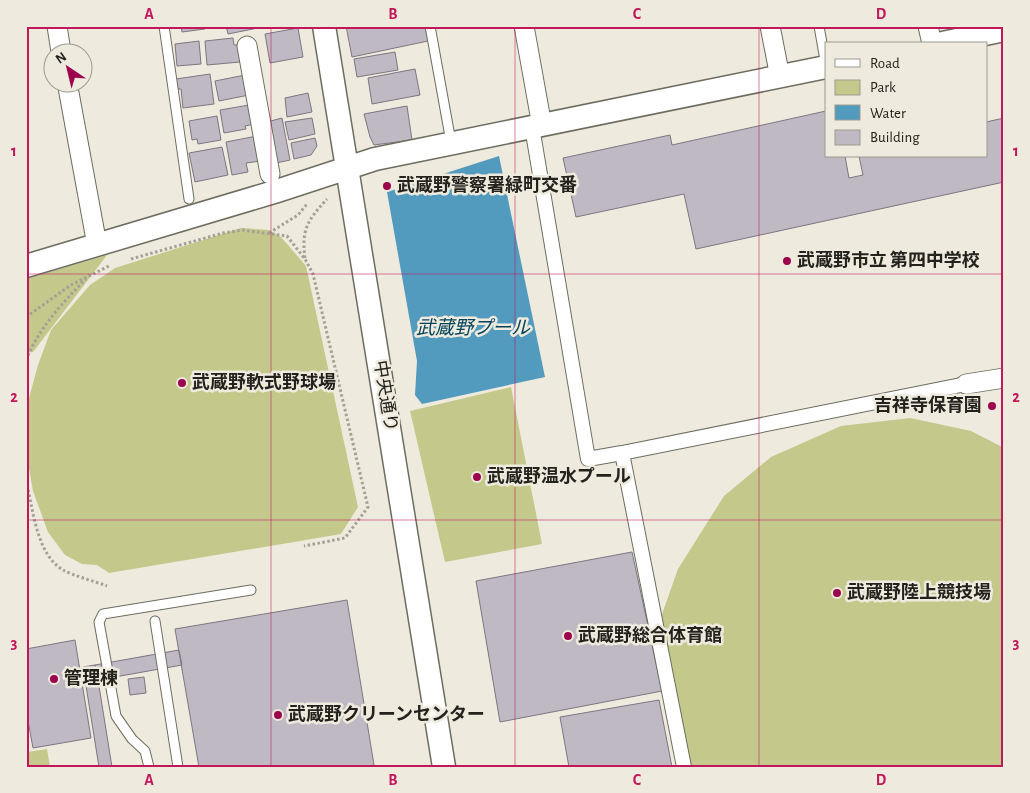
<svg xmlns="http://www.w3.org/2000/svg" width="1030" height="793" viewBox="0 0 1030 793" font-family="'Alegreya Sans','Noto Sans JP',sans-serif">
	<rect width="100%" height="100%" fill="#eeeadd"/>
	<path fill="#c4c88a" d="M241,228L269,230L281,237L306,266L358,507L341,534L109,573L97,565L82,564L65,555L48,532L33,491L28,463L26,434L28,402L38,365L51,330L90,285L115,268Z
		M107,255L33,352L26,353V279Z
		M511,387L542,544L445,562L410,411Z
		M910,418L971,431L1004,448V767H690L661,617L678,569L724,496L771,457L841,426Z
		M47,749L50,767H26V750L27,752Z"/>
	<path fill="#529abe" d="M499,156L545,377L422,404L415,395L417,361L387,192Z"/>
	<path fill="#bfb9c4" stroke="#7c7681" d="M181,26H205V29L182,32Z
		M226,26H268L228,34Z
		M346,26H425L428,41L352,57Z
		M298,28L303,57L270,63L265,34Z
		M233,38L234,45H238L240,62L207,65L205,41Z
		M199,41L201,64L177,66L175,44Z
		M395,52L398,70L357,77L354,59Z
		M415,69L420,95L372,104L368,78Z
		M210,74L214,104L183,108L181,89H177L176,79Z
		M245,75L249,95L219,101L215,81Z
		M308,93L312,112L287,117L285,98Z
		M249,105L254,124L245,126L246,129L224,133L220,110Z
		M407,106L412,140L374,145L370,137L364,114Z
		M826,111V156H845L849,178L863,175L859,156H986V122L1004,118V182L696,249L684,194L576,217L563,158L670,135L672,145Z
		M217,116L221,140L198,144L197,139L192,140L189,121Z
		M282,118L290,160L276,163L267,122Z
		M312,118L315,134L289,140L285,122Z
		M257,136L261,161L246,163L248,172L232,175L226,142Z
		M315,138L317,146L311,155L294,159L291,143Z
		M222,147L228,175L195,182L189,153Z
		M632,552L662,691L500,722L476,581Z
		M347,600L374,765L363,767H199L175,629Z
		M75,640L91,738L33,748L26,710V649Z
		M179,650L182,665L98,680L95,665Z
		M95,665L98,680L112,767H99L83,667Z
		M144,677L146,693L130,695L128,679Z
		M659,700L672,767H569L560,717Z"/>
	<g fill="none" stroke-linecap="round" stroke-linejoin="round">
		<defs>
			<path id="service" d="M164,26L189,199
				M430,26L451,142
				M819,26L826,66
				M155,621L178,767
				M149,767L145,751L132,739L116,716L99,622L103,614L251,590"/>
			<path id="pedestrian" d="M532,127L588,459L622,453L966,384
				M622,453L684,767"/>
			<path id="minor" d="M57,26L61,52
				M524,26L542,126
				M770,26L780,77
				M928,26L932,44
				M247,46L270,174
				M67,82L97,245
				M966,384L1004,378"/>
			<path id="tertiary" d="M324,26L444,767
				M938,44L1004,30
				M26,266L274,192L375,159L826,67"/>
		</defs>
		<use href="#service" stroke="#6e6c60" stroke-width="11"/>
		<use href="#pedestrian" stroke="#6e6c60" stroke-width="16"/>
		<use href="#minor" stroke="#6e6c60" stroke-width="21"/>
		<use href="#tertiary" stroke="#6e6c60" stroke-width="25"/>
		<path stroke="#a3a096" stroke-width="3" stroke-dasharray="2.5 2.5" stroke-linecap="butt" d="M269,233L298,215L307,204
			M305,258C301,229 308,220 327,199
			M131,259L223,233L242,230L287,236L305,259L313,274L368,507L345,538L304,546
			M26,317L71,285L111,265
			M26,360C39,328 62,303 86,279
			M26,480C33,508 36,554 63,570C74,576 94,581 107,586"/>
		<use href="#service" stroke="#fff" stroke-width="9"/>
		<use href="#pedestrian" stroke="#fff" stroke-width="14"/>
		<use href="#minor" stroke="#fff" stroke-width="19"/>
		<use href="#tertiary" stroke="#fff" stroke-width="22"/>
	</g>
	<path fill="none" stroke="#c2185b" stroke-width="1" stroke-opacity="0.55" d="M271,26V767M515,26V767M759,26V767M26,274H1004M26,520H1004"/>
	<g fill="#9d034d" stroke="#eeeadd" stroke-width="2">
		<circle cx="387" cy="186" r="5"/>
		<circle cx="787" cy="261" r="5"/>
		<circle cx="182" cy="383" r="5"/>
		<circle cx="992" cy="406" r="5"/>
		<circle cx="477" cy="477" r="5"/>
		<circle cx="837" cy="593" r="5"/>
		<circle cx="568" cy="636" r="5"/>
		<circle cx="54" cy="679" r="5"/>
		<circle cx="278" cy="715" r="5"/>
	</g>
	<g text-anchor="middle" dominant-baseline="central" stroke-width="5" stroke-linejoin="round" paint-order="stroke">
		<g font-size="18" font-weight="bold" fill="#23221d" stroke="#eeeadd" text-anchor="start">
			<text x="397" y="186">武蔵野警察署緑町交番</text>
			<text x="797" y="261">武蔵野市立 第四中学校</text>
			<text x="192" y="383">武蔵野軟式野球場</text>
			<text x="982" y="406" text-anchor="end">吉祥寺保育園</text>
			<text x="487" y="477">武蔵野温水プール</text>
			<text x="847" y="593">武蔵野陸上競技場</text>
			<text x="578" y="636">武蔵野総合体育館</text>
			<text x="64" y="679">管理棟</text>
			<text x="288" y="715">武蔵野クリーンセンター</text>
		</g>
		<g font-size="18" fill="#23221d" stroke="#eeeadd">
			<text transform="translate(385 396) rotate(81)">中央通り</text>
		</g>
		<g font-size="19" font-style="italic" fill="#03425b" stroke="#eeeadd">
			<text x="473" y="328">武蔵野プール</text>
		</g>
	</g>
	<rect width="1030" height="793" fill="none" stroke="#eeeadd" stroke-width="55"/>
	<rect x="825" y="42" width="162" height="115" fill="#eeeadd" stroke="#9d9a90"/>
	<rect x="835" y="59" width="25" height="8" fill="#ffffff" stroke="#9d9a90"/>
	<text x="870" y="68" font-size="15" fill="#23221d">Road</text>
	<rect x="835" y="80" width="25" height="15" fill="#c4c88a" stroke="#9d9a90"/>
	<text x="870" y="92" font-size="15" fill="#23221d">Park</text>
	<rect x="835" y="105" width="25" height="15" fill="#529abe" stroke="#9d9a90"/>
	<text x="870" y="118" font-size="15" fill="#23221d">Water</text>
	<rect x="835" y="130" width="25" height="15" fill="#bfb9c4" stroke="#9d9a90"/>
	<text x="870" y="142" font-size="15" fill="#23221d">Building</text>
	<g transform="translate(68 68) rotate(325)"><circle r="24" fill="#eeeadd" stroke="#9d9a90"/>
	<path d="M0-4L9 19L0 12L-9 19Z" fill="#9d034d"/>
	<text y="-8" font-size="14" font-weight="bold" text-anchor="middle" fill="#23221d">N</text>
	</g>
	<rect x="28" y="28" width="974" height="738" fill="none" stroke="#c2185b" stroke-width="2"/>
	<g font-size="16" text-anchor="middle" font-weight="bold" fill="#c2185b">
		<text x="149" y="19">A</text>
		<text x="393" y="19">B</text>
		<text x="637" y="19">C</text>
		<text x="881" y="19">D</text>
		<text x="14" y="156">1</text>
		<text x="1016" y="156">1</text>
		<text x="14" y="402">2</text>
		<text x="1016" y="402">2</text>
		<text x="14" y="648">3</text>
		<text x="1016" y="648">3</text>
		<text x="149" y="785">A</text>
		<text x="393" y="785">B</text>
		<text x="637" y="785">C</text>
		<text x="881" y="785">D</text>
	</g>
</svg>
